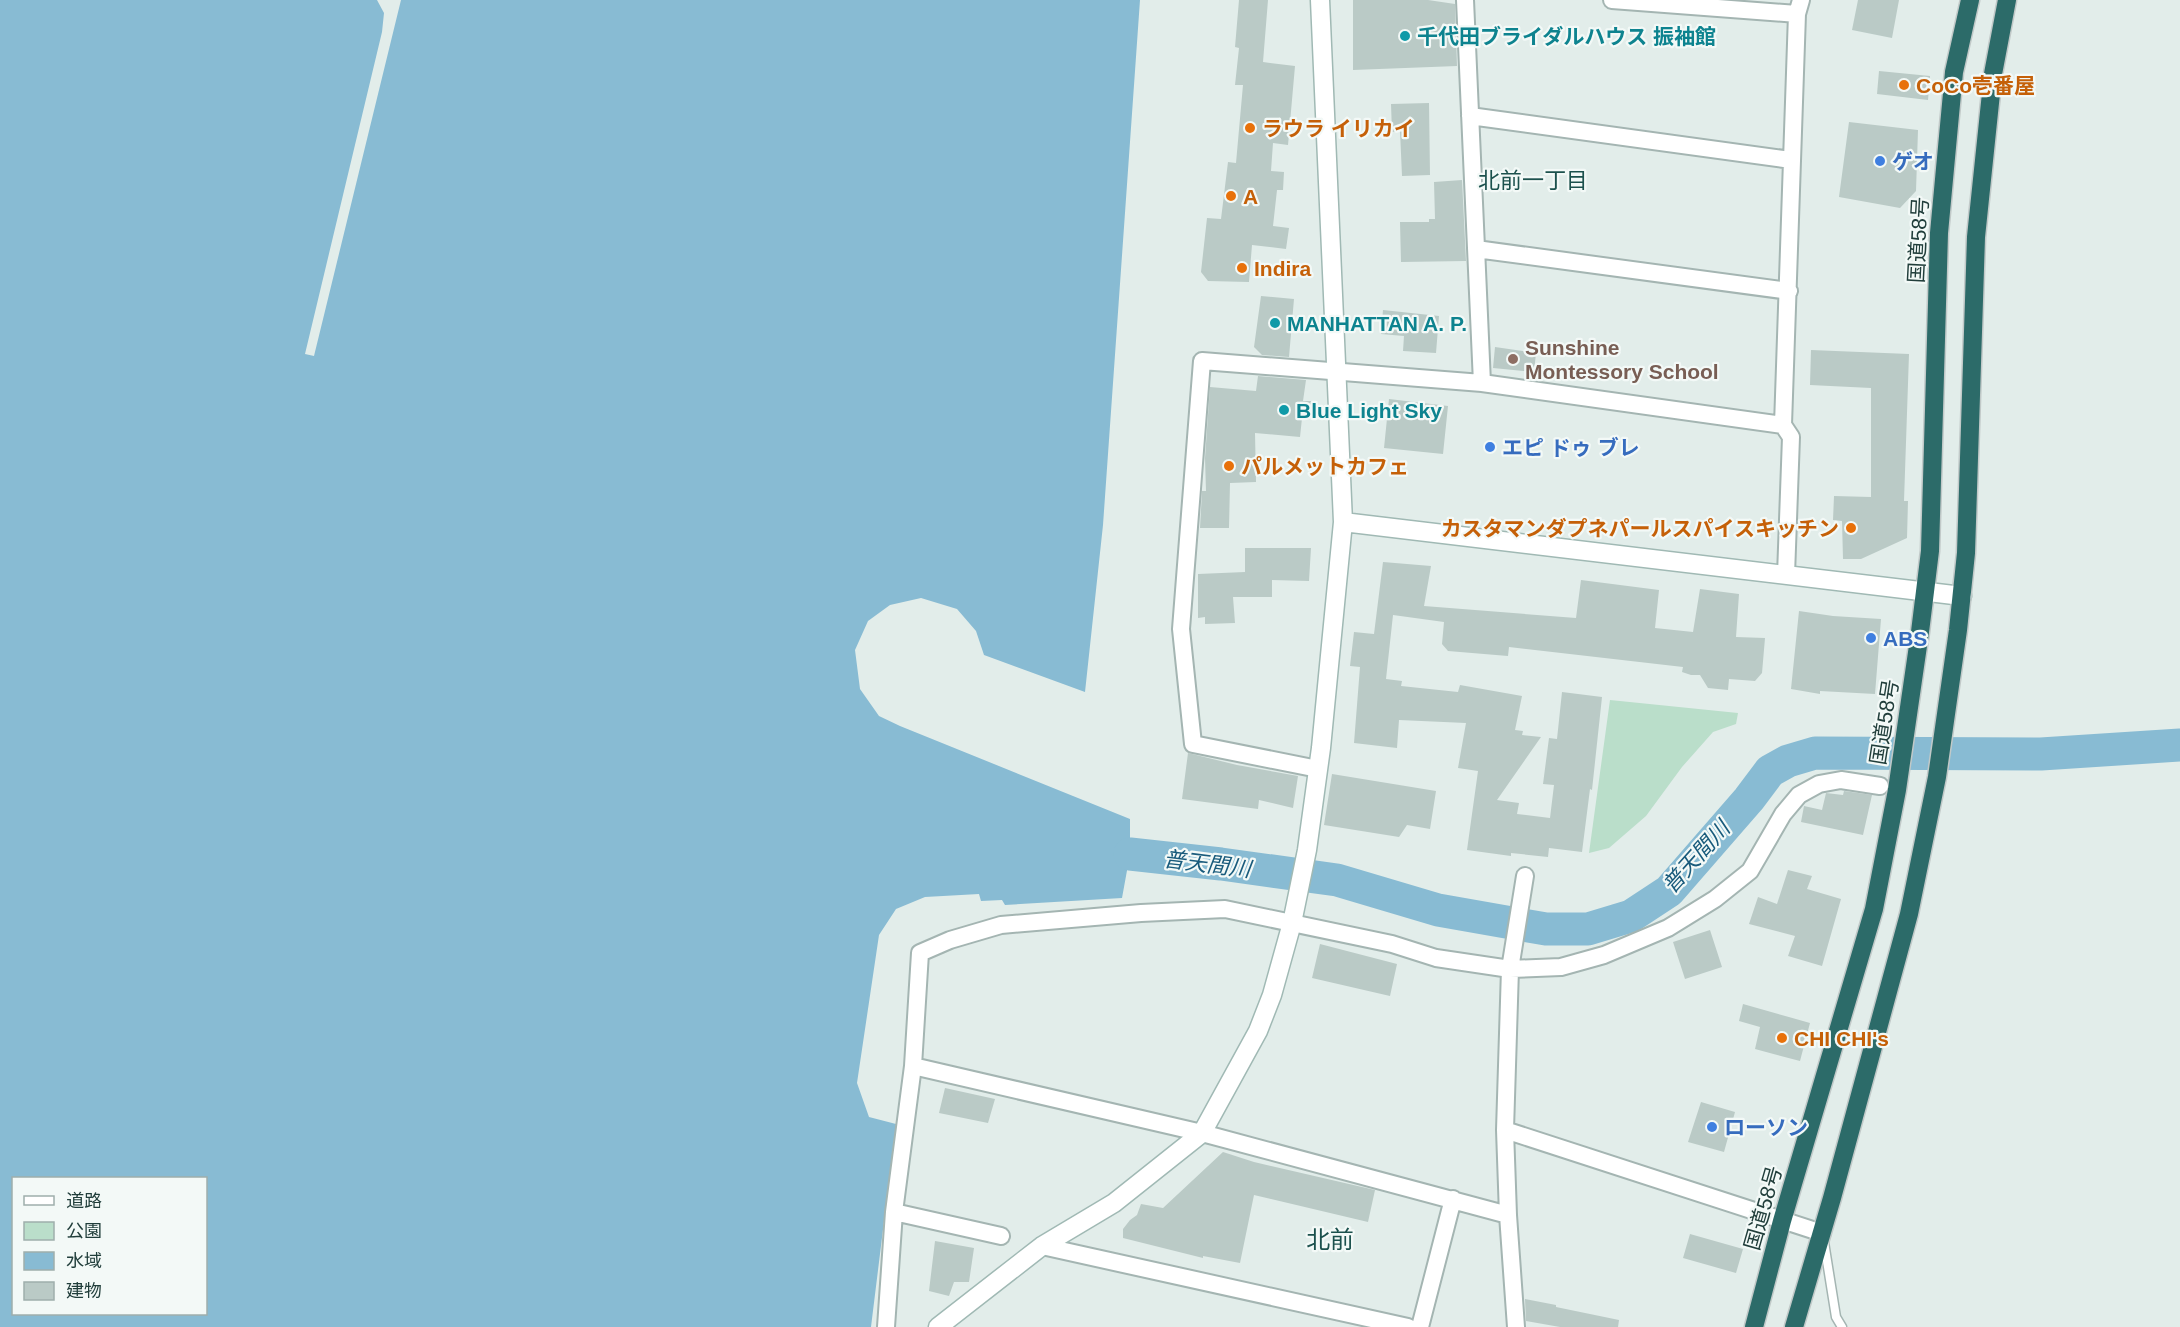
<svg xmlns="http://www.w3.org/2000/svg" width="2180" height="1327" viewBox="0 0 2180 1327" font-family="Arial,'Noto Sans JP',sans-serif">
	<rect width="100%" height="100%" fill="#e2edea"/>
	<path fill="#badeca" d="M1610,700L1738,713L1736,724L1713,732L1682,767L1646,816L1609,848L1589,853Z"/>
	<path fill="#88bbd3" fill-rule="evenodd" d="M0,0H377L384,13L382,32L305,354L314,356L401,0H1140L1103,525L1085,692L984,655L976,631L957,609L921,598L890,605L868,621L855,650L860,689L879,716L900,726L1130,819V854L1122,898L1005,905L1002,900L981,901L979,894L925,897L896,909L879,935L857,1083L869,1117L896,1124L871,1327H0ZM14,1178H206V1314H14Z"/>
	<g fill="none" stroke-linecap="round" stroke-linejoin="round">
		<path stroke="#88bbd3" stroke-width="33" d="M1130,854L1221,864L1337,880L1438,910L1546,929H1588L1631,916L1669,891L1749,799L1770,771L1788,761L1815,753L2041,754L2180,745"/>
	</g>
	<path fill="#bacac6" d="M1239,0H1268L1263,62L1295,66L1288,145L1273,143L1271,171L1284,172L1283,190H1277L1273,226L1289,228L1286,249L1252,245L1249,282L1208,281L1201,272L1207,218L1221,219L1228,162L1236,163L1243,85H1235L1239,48L1235,47Z
		M1353,0H1428L1455,4L1457,66L1353,70Z
		M1858,0H1899L1892,38L1852,30Z
		M1879,71L1930,76L1928,100L1877,94Z
		M1429,103L1430,175L1402,176L1400,131L1392,132L1391,104Z
		M1849,122L1918,130L1916,191L1900,208L1839,197Z
		M1462,180L1466,261L1401,262L1400,222H1429V219H1435L1434,182Z
		M1261,296L1294,299L1289,357L1262,355L1254,347Z
		M1383,310L1439,316L1436,353L1403,351L1404,336L1381,334Z
		M1495,347L1536,353L1534,372L1493,368Z
		M1811,350L1909,354L1904,501H1908L1907,538L1861,559H1843L1842,521L1833,520L1834,496L1871,497V388L1810,385Z
		M1258,376L1306,380L1303,401H1315L1314,418H1302L1300,437L1255,433L1256,482L1230,483L1229,528H1200L1202,491H1206L1205,458L1210,387L1256,391Z
		M1389,399L1448,406L1443,454L1384,448Z
		M1245,548H1311L1309,581L1272,580V597H1233L1235,623L1205,624V617L1198,618V574L1245,572Z
		M1383,562L1431,566L1424,606L1576,618L1581,580L1659,590L1655,628L1693,632L1700,589L1739,594L1736,637L1765,638L1762,673L1755,681L1729,679L1728,690L1708,688L1700,675H1691L1682,672L1683,667L1509,647L1508,656L1448,651L1442,644L1444,622L1393,615L1386,679L1402,681L1401,686L1458,692L1460,685L1522,696L1515,730L1523,731L1522,735L1541,737L1497,800L1519,803L1517,814L1550,818L1554,785L1543,784L1549,738L1557,739L1562,692L1602,697L1592,790L1590,789L1582,852L1549,848L1548,857L1511,853V856L1467,850L1478,771L1458,768L1466,723L1399,720L1397,748L1354,743L1360,667L1350,666L1354,632L1374,634Z
		M1799,611L1833,616L1881,619L1875,694L1820,691V694L1791,689Z
		M1188,753L1237,765L1298,776L1293,808L1259,800L1258,809L1182,799Z
		M1332,774L1436,791L1430,829L1407,825L1399,837L1324,825Z
		M1844,791L1872,795L1863,835L1801,822L1804,806L1822,810L1826,793L1843,795Z
		M1788,870L1812,876L1807,889L1841,899L1822,966L1788,956L1795,936L1749,924L1758,897L1777,904Z
		M1710,930L1722,967L1685,979L1673,942Z
		M1320,944L1397,964L1390,996L1312,978Z
		M1743,1004L1810,1023L1800,1061L1755,1049L1760,1027L1739,1021Z
		M945,1088L995,1099L988,1123L939,1113Z
		M1701,1102L1735,1112L1724,1152L1688,1142Z
		M1223,1152L1254,1162L1375,1190L1368,1222L1254,1195L1240,1263L1203,1256V1258L1123,1238V1229L1130,1220L1137,1215L1141,1204L1163,1208Z
		M1690,1234L1743,1249L1736,1273L1683,1258Z
		M935,1241L974,1248L969,1282H954L949,1296L929,1291Z
		M1525,1299L1556,1305V1307L1619,1320L1618,1327H1560L1526,1321Z"/>
	<g fill="none" stroke-linecap="round" stroke-linejoin="round">
		<defs>
			<path id="lane" d="M1824,1242L1836,1317L1842,1327"/>
			<path id="street" d="M1465,0L1482,383
				M1612,0L1797,14
				M1470,116L1791,160
				M1476,249L1789,291
				M1783,425L1791,437L1786,575
				M1318,769L1193,744L1181,629L1202,361L1482,383L1783,425L1797,14L1801,0
				M913,1066L1202,1133L1508,1215
				M1505,1130L1822,1233
				M894,1212L1001,1236
				M1042,1246L1408,1327
				M886,1327L894,1212L913,1066L920,953L950,940L1001,925L1141,913L1225,909L1392,944L1436,958L1510,969L1561,967L1604,955L1668,928L1715,899L1750,871L1783,814L1799,795L1819,784L1841,780L1880,786
				M1420,1327L1453,1199
				M1516,1327L1508,1215L1505,1130L1510,969L1525,876"/>
			<path id="secondary" d="M1343,522L1962,596
				M938,1327L1042,1246L1114,1203L1202,1133L1258,1031L1272,995L1292,923L1307,850L1321,748L1343,522L1320,0"/>
			<path id="highway" d="M1754,1327L1782,1221L1874,909L1897,790L1920,632L1930,551L1939,233L1954,72L1970,0
				M1794,1327L1832,1198L1909,914L1937,777L1958,630L1966,553L1976,237L1993,74L2007,0"/>
		</defs>
		<use href="#lane" stroke="#a4b5b2" stroke-width="11"/>
		<use href="#street" stroke="#a4b5b2" stroke-width="20"/>
		<use href="#secondary" stroke="#a0b9b4" stroke-width="21"/>
		<use href="#highway" stroke="#c1c9c8" stroke-width="21"/>
		<use href="#lane" stroke="#fff" stroke-width="8"/>
		<use href="#street" stroke="#fff" stroke-width="16"/>
		<use href="#secondary" stroke="#fff" stroke-width="18"/>
		<use href="#highway" stroke="#2c6b69" stroke-width="18"/>
	</g>
	<g fill="#0f9aa8" stroke="#f3f9f7" stroke-width="2">
		<circle cx="1405" cy="36" r="6"/>
		<circle cx="1275" cy="323" r="6"/>
		<circle cx="1284" cy="410" r="6"/>
	</g>
	<g fill="#e8710a" stroke="#f3f9f7" stroke-width="2">
		<circle cx="1904" cy="85" r="6"/>
		<circle cx="1250" cy="128" r="6"/>
		<circle cx="1231" cy="196" r="6"/>
		<circle cx="1242" cy="268" r="6"/>
		<circle cx="1229" cy="466" r="6"/>
		<circle cx="1851" cy="528" r="6"/>
		<circle cx="1782" cy="1038" r="6"/>
	</g>
	<g fill="#3f7fe0" stroke="#f3f9f7" stroke-width="2">
		<circle cx="1880" cy="161" r="6"/>
		<circle cx="1490" cy="447" r="6"/>
		<circle cx="1871" cy="638" r="6"/>
		<circle cx="1712" cy="1127" r="6"/>
	</g>
	<circle fill="#8d6e63" stroke="#f3f9f7" stroke-width="2" cx="1513" cy="359" r="6"/>
	<g text-anchor="middle" dominant-baseline="central" stroke-width="4.5" stroke-linejoin="round" paint-order="stroke">
		<g font-size="21" font-weight="bold" fill="#0d838f" stroke="#f3f9f7" text-anchor="start">
			<text x="1417" y="36">千代田ブライダルハウス 振袖館</text>
			<text x="1287" y="323">MANHATTAN A. P.</text>
			<text x="1296" y="410">Blue Light Sky</text>
		</g>
		<g font-size="21" font-weight="bold" fill="#c56008" stroke="#f3f9f7" text-anchor="start">
			<text x="1916" y="85">CoCo壱番屋</text>
			<text x="1262" y="128">ラウラ イリカイ</text>
			<text x="1243" y="196">A</text>
			<text x="1254" y="268">Indira</text>
			<text x="1241" y="466">パルメットカフェ</text>
			<text x="1839" y="528" text-anchor="end">カスタマンダプネパールスパイスキッチン</text>
			<text x="1794" y="1038">CHI CHI's</text>
		</g>
		<g font-size="21" font-weight="bold" fill="#366cbe" stroke="#f3f9f7" text-anchor="start">
			<text x="1892" y="161">ゲオ</text>
			<text x="1502" y="447">エピ ドゥ ブレ</text>
			<text x="1883" y="638">ABS</text>
			<text x="1724" y="1127">ローソン</text>
		</g>
		<g font-size="21" fill="#213e3b" stroke="#f3f9f7">
			<text transform="translate(1918 240) rotate(-87)">国道58号</text>
			<text transform="translate(1884 722) rotate(-81)">国道58号</text>
			<text transform="translate(1763 1208) rotate(-74)">国道58号</text>
		</g>
		<g font-size="21" font-weight="bold" fill="#785e54" stroke="#f3f9f7" text-anchor="start">
			<text x="1525" y="347">Sunshine<tspan x="1525" dy="24">Montessory School</tspan></text>
		</g>
		<g font-size="22" fill="#1c514d" stroke="#f3f9f7">
			<text x="1533" y="180">北前一丁目</text>
		</g>
		<g font-size="22" font-style="italic" fill="#195b7c" stroke="#f3f9f7">
			<text transform="translate(1696 857) rotate(-48)">普天間川</text>
			<text transform="translate(1207 864) rotate(7)">普天間川</text>
		</g>
		<g font-size="24" fill="#1c514d" stroke="#f3f9f7">
			<text x="1330" y="1239">北前</text>
		</g>
	</g>
	<rect x="12" y="1177" width="195" height="138" fill="#f3f9f7" stroke="#9faeac" stroke-width="1.5"/>
	<rect x="24" y="1196" width="30" height="9" fill="#ffffff" stroke="#9faeac" stroke-width="1.5"/>
	<text x="66" y="1207" font-size="18" fill="#213e3b">道路</text>
	<rect x="24" y="1222" width="30" height="18" fill="#badeca" stroke="#9faeac" stroke-width="1.5"/>
	<text x="66" y="1237" font-size="18" fill="#213e3b">公園</text>
	<rect x="24" y="1252" width="30" height="18" fill="#88bbd3" stroke="#9faeac" stroke-width="1.5"/>
	<text x="66" y="1267" font-size="18" fill="#213e3b">水域</text>
	<rect x="24" y="1282" width="30" height="18" fill="#bacac6" stroke="#9faeac" stroke-width="1.5"/>
	<text x="66" y="1297" font-size="18" fill="#213e3b">建物</text>
</svg>
